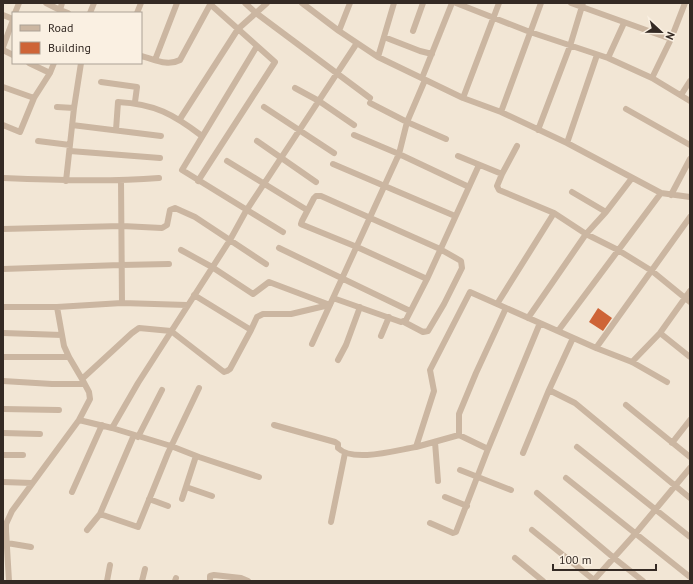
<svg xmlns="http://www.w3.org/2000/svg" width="693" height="584" viewBox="0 0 693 584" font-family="'PT Sans',sans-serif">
	<rect width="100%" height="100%" fill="#f2e6d5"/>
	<path fill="#ce6437" d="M598,308L612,318L603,331L589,322Z"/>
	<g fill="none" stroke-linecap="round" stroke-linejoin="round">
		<path stroke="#cbb6a1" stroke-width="6" d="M46,3L60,10
			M62,3L60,10L68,13
			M245,3L256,13L370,98
			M302,3L339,31L378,57L463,98L501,112L567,143L661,193L690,197
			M456,3L530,32L608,58L652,78L690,101
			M571,3L671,39
			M15,13L19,3
			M90,13L94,3
			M137,13L141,3
			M3,15L13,19
			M339,31L350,3
			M413,31L423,3
			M384,37L420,51L432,54
			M257,46L182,170L283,232
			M3,47L13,20
			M3,50L13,55
			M141,56C154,59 167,67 180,60L211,3
			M378,57L394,3
			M608,58L624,23
			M155,60L177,3
			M29,63L50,73
			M422,78L452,3
			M652,78L671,39L685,3
			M101,82L137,87L135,102
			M3,87L34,98
			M295,88L319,101L354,125
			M681,95L690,81
			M463,98L499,3
			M370,103L407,122L446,139
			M57,107L74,108
			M264,107L334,153
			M626,109L690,145
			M501,112L541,3
			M180,119L238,29L267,3
			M3,125L20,132L34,98L50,73L54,63
			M72,125L161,136
			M116,130L118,102C155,104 173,114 202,136
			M538,130L570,46L583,3
			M354,135L399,154L469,187
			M38,141L70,145
			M257,141L316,182
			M567,143L597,55
			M70,151L160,158
			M458,156L502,174L517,146
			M227,161L307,210
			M333,164L455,216
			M502,174L497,186L499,190L554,213L586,234L618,250L652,271L690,302
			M3,178C55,180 107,182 159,178
			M121,180L122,303
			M66,181L74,108L81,63
			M198,181L275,62L210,4
			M572,192L606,212
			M671,195L690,159
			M3,229L122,226L162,228L167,225L170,210L175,208L195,217L266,264
			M279,248L410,311
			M181,250L212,267L253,294L269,282L330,305
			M3,269L121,265L169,264
			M194,295L251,330L257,317L263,314H291L329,305
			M333,298L401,322L406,320L427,279L479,165
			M497,304L554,213
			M3,307H57L122,303L187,305
			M57,307L64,346L69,357L82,379
			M528,318L586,234L606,212L632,178
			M404,322L423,332L428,331L444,304L462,268L461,261L440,249L321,196H316L314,198L302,221L301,224L303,225L357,247L427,279
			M558,331L661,193
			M3,333L62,335
			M660,333L690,357
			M381,336L389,317
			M312,344L399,154L407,122L425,80
			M596,348L690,217
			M3,357H69
			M338,360L346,345L360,307
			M632,362L660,333L690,291
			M3,381L52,384H84
			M549,390L575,403L690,498
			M626,405L690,457
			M3,409L59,410
			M79,420L90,399L89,392L82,379L132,333L139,328L171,331L224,372L227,371L230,369L251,330
			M274,425L335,442L338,444V448C353,463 397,450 416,447L434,391L430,370L470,292L596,348L632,362L667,382
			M112,428L171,446L199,457L259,477
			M3,433L40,434
			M134,435L100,514L138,527L168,453L199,388
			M459,435V414L476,373L506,308
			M138,437L162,390
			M435,442L438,481
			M672,443L690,420
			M416,447L459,435L488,449L540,323
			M577,447L690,537
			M523,453L549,390L573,338
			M3,455H23
			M460,470L511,490
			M566,478L690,577
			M3,482L32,483
			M186,487L212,496
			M72,492L102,425
			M537,493L614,558L643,581
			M445,497L467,506
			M149,499L168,506
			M182,499L196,456
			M331,522L345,453
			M430,523L453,533L456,532L488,449
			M87,530L100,514
			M532,530L594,580
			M7,543L31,547
			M515,558L543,581
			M9,581L6,531V524L12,511L79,420L112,428L138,383L230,240L246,211L357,43
			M107,581L110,565
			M142,581L145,569
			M175,581L176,578
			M210,581V576L214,575L241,578L248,581
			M593,581L635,534L690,468"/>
	</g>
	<rect width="693" height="584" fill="none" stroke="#342a24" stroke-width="8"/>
	<rect x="12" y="12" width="130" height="52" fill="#faf0e2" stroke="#aba196"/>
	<rect x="20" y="25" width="20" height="6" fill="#cbb6a1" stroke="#aba196"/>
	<text x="48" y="32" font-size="12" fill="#342a24">Road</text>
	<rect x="20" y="42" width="20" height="12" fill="#ce6437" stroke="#aba196"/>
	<text x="48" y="52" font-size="12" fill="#342a24">Building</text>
	<g transform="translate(661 32) rotate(112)" stroke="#faf0e2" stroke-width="3" paint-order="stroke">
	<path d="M0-3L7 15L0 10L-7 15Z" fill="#342a24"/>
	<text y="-6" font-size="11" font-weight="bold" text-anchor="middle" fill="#342a24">N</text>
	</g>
	<path d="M553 564v6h103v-6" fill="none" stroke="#342a24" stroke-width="2"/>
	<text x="559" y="564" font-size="12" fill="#342a24" stroke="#faf0e2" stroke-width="3" paint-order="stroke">100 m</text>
</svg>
